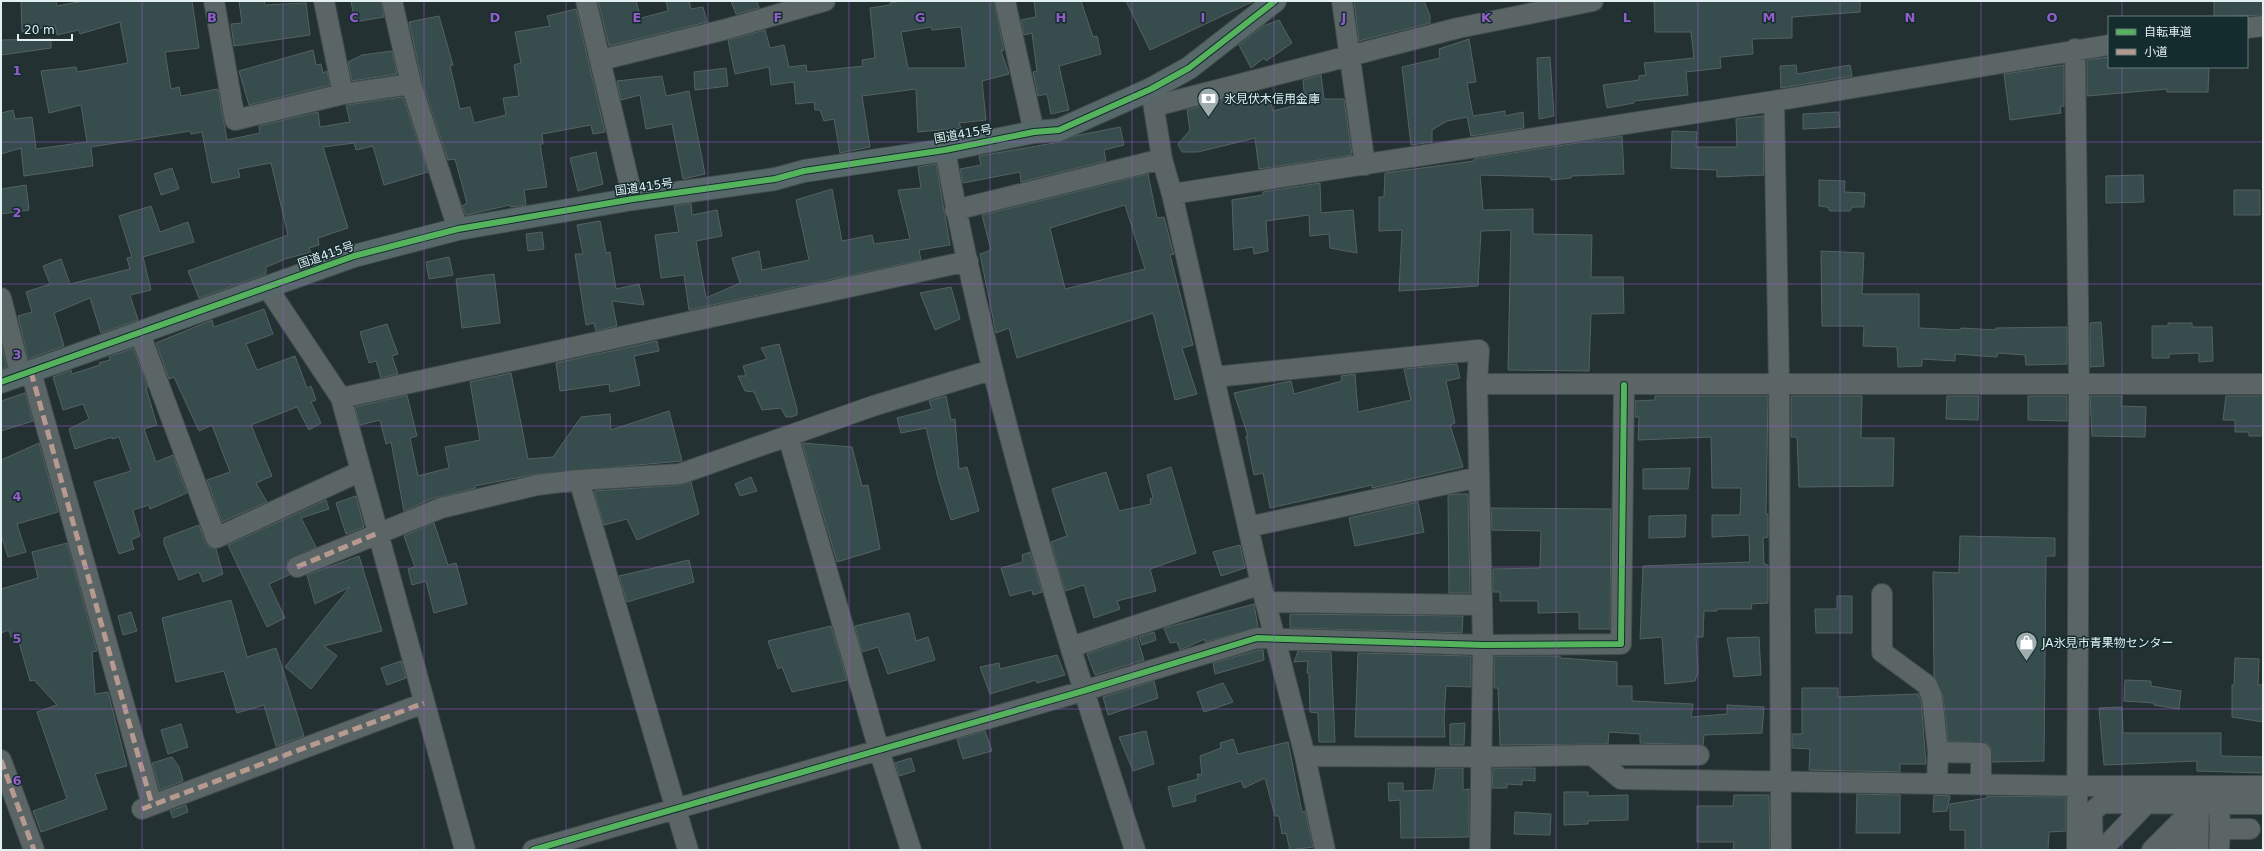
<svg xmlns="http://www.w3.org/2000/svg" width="2264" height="851" viewBox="0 0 2264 851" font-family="'DejaVu Sans','Noto Sans JP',sans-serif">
	<rect width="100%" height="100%" fill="#243132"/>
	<path fill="#364c4d" stroke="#566162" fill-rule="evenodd" d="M21,1H56L57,6L84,1H192L199,48L165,52L171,89L179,87L181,96L218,89L227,140L260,133L259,126L318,112L320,127L350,122L346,105L403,97L428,172L384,185L373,146L356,150L354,143L323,147L348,228L318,238L319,245L309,248L311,252L281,260V261L266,267V274L199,298L188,271L288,235L271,163L238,169L240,177L212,183L202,132L191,134L190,131L91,147L93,166L24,176L21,148L1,154V113L13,110L15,119L32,117L36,149L87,142L81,105L49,113L41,71L76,67L77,72L128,63L120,22L80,34L79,30L57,35L55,25L22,32Z
		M239,1H264L265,5L306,3L310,35L234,46L231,24L242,23Z
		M351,1H381L384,17L355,22Z
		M598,1H636L641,18L668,11L666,1H689L691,9L703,7L707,22L609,46Z
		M731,1H757L759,8L736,14Z
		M903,1H994L1004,50L1001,51L1009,74L982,81L986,120L959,123L961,128L918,132L916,89L862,96L870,147L840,153L834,119L824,121L820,110H815L814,102L796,104L794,82L771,85L769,67L735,74L728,40L765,30L770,48L784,45L789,67L806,65L807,72L863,66L862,60L875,58L870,8L890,5V3ZM931,27L932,30L961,27L966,68H908L901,32Z
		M1034,1H1081L1093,37L1097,36L1101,54L1059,66L1069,110L1051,114L1047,94L1038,96L1033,72L1037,71L1032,33L1024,35L1021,20L1036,17Z
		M1126,1H1254L1150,50Z
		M1354,1H1424L1430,16V23L1359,41Z
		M1654,1H1860V12L1792,17V38L1752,39L1753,54L1720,57L1721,68L1686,72L1688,95L1634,101V103L1607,108L1603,85L1639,80V76L1646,75L1644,63L1694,58L1691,32H1655Z
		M2214,1H2263V15L2214,17Z
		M576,9L605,132L593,134L591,125L542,134L543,144H540L547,187L524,190L526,205L511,207L510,205L466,215L462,206L467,203L455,159L448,160L422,81L409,22L439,16L453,65L450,66L460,109L470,107L474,123L506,115L503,98L519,96L514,65L521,63L515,32L550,26L547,16Z
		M1279,20L1292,43L1266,61L1264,58L1251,68L1239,45L1263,26Z
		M51,39V48L1,55V40Z
		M1469,39L1476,82L1467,83L1473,116L1505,111V116L1523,112L1524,128L1471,136L1467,117L1447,121L1432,130V142L1411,145L1402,67L1440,58L1439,49Z
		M313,50L316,65L321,64L323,73L327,71L330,85L249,105L239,71Z
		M392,51L397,74L352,81L348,62L362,55Z
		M1550,57L1554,116L1539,119L1537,58Z
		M2109,57V67H2209L2208,92H2167V89L2087,96V60Z
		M1796,65L1797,74L1850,65L1852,76L1781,88L1780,66Z
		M2064,65V106L2060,107L2061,113L2010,120L2004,74Z
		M726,68L728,86L695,90L694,72Z
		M1321,75L1324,99H1344L1352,155L1259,169L1255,138L1198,152H1182L1178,144L1190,130L1187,110L1241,96L1242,100L1269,95L1273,111L1305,103L1303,80Z
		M662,76L666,96L689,91L705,174L683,179L672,124L646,129L640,95L621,100L617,81Z
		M1839,112L1840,127L1803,129V114Z
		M1763,116L1764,175L1717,177V170L1671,168L1672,131L1697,132L1696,147H1737L1736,119Z
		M1120,127L1124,145L1104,150L1106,161L1021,182L1020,172L963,183L960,169L981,165L979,156L1060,142L1075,136Z
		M1622,136L1624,174L1571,176V178L1551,180V177L1480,175L1483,210L1533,209V234L1592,235L1591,277H1623L1624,313L1591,314L1589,371L1508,370L1511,230L1481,231L1478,286L1399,291L1402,230L1379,231V197H1384L1385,173L1474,161V159Z
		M596,152L603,184L578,191L570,158Z
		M936,164L950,245L919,250L921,260L689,310L684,275L661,278L655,235L679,232L674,206L691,203L692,215L717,210L722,236L696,241L706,298L740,283L732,258L759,251L762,270L809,260L796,200L832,189L842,241L872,235L874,244L910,239L898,190L921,188L918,167Z
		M172,168L179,189L161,195L154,174Z
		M1148,174L1157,218L1164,217L1173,252L1174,254L1170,255L1193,345L1182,348L1197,394L1175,400L1153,313L1017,358L1009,328L996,333L980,254L991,250L982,215ZM1125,205L1145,269L1065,289L1050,228Z
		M2143,175L2144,202L2106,203V176Z
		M1819,180L1845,181L1844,192L1865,193L1864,207H1852L1850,211H1830L1827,207L1819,206Z
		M1320,183L1321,213L1353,210L1357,253L1330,248L1329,234L1310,236L1309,215L1266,221L1268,251L1254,254L1253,247L1234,250L1232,200L1263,195V192Z
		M26,185L29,210L1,214V189Z
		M2234,190H2260V215H2234Z
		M151,206L160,232L188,222L194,242L143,257L151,290L130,295L138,320L101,333L90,298L54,313L64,346L28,359L18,316L32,312L26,292L50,284L43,266L61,259L70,284L130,269L127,258L132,257L119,216Z
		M600,221L606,253L610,252L616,289L639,284L644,305L612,301L617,326L596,331L594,323L586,325L575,254H583L577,225Z
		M542,232L544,249L528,251L526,234Z
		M1821,251L1864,253L1862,294H1919V328L1960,330L1961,328L1996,330V328L2067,327V364L2026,365L2025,355L1998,353L1997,357L1955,354V361L1922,359V366L1898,367L1897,347L1863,346L1864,326H1822Z
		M449,257L453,275L429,279L426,262Z
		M494,274L500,323L462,328L456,279Z
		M951,287L960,319L935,330L920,293Z
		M264,309L273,334L246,344L257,370L295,356L307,388L311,386L316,400L311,402L321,423L309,430L297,407L251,425L272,476L256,483L267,502L222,522L207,480L230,472L212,425L199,431L174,377L169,379L156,343L212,320L214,327Z
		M2101,322L2104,366L2090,367V323Z
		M2168,323H2192V327H2212L2213,361L2199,362V353L2169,354V358H2152V326H2168Z
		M387,324L398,354L392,356L398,374L381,378L376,361L369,363L360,332Z
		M657,341L659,351L634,356L640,385L610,392L609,384L560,391L556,363Z
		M1,344L7,367L1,369Z
		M779,344L797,409V415L791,417H786L781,408L762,410L754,392L745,391L738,376H746L743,366L767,359L761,348Z
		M133,348L148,387L146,388L157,425L144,429L156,462L173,455L187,493L150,509L149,505L133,510L140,536L131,540L134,549L119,554L94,482L131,471L119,437L112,439V437L75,449L69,429L89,419L83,404L63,410L53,377L71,370L72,374L100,365L99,363L110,360L109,357Z
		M1457,364L1460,378L1446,381L1455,423L1450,425L1463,467L1372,488V485L1270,508L1263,473L1254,475L1246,436H1248L1234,393L1291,381L1294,394L1342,381L1341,376L1355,374L1358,412L1411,400L1404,369Z
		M511,373L528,459L553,457L581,417L610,414L611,430L669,411L682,461L536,474L475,486L476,488L431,499L404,511L391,442L386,444L380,420L360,425L355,407L407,395L417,436L410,438L418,476L449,468L445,447L480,440L470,382Z
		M25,393L33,421L1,431V401Z
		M946,396L951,420L955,419L959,469L967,467L979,511L951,520L938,478L926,428L901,433L897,418L932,409L929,401Z
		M1655,396H1768L1766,514H1768V537L1763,538L1764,564L1768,565V603L1751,604L1752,609H1717V611H1704L1703,637H1696L1698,672L1695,681L1665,684L1662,637L1640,639L1643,566L1750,562L1749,535L1712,537V515H1740L1741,488H1712L1711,437L1638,440L1639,417H1635V401L1655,400Z
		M1791,396H1862L1861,438H1894L1893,486L1799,487L1797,437H1791Z
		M1947,396H1979L1978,420L1946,419Z
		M2028,396H2067V421L2028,420Z
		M2090,396H2122L2121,406L2146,407L2145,437L2092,436Z
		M2226,396H2263V436H2249V432H2235V420H2223Z
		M39,443L58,512L17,524L26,552L8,557L1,535V460Z
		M802,443L852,447L862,486L868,485L880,549L837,562Z
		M1171,467L1196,553L1150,569L1156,591L1117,601L1120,609L1094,618L1084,585L1065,591L1051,542L1067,536L1052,489L1106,472L1119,511L1151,504L1150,499L1153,498L1147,475Z
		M1690,468L1688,489H1643V469Z
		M751,477L757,491L740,496L735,484Z
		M691,482L699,514L637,540L627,519L604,525L594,491L681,485Z
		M1456,494H1468L1470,593H1449L1448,495Z
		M356,496L364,527L346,534L336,503Z
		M326,500L329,509L301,518L316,547L288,560L286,566L289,575L269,584L285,618L267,627L228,545Z
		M1418,502L1424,532L1355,546L1349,518Z
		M1491,508L1611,509L1610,629H1579V612L1538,613V601H1500V592H1493V569L1540,568L1541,531L1492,530Z
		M1686,515L1685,537L1649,538V516Z
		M434,523L448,565L456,563L467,604L434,613L426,581L412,585L408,569L415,567L404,536Z
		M199,525L205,542L209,547L216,549L223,574L203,582L199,572L179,580L164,544V538Z
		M1960,536L2055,538V556H2046L2044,761L1992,762L1991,748L1987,743L1948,741L1943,696L1934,676L1933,572L1959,573Z
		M67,543L97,651L92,652L95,694L108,692L127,766L95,774L107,809L41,832L33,811L67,799L37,712L57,705L34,680L30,681L17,635L11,637L9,630L1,633V589L38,578L32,552Z
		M1240,545L1245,568L1221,576L1213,552Z
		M1030,552L1042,592L1033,595L1032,590L1010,596L1001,568L1023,562L1022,555Z
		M359,556L382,631L324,646L337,656L311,689L285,667L350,587L315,604L307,575Z
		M689,560L694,582L627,602L619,576Z
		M1837,596H1852V633H1816L1815,609H1837Z
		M231,600L247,657L276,648L304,736L276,746L264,705L237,713L224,671L176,682L162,618Z
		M1254,604L1258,627L1205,642V639L1180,650L1177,642L1170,643L1164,628Z
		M131,612L137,631L123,635L118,616Z
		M909,613L916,641L928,637L935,660L888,674L878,647L862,652L855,626Z
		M1290,614L1463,616L1462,633L1290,628Z
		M831,626L847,680L792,692L782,667L778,669L768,641Z
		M1154,632L1156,640L1142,645L1139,637Z
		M1137,637L1144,660L1095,675L1087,654Z
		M1759,637L1761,675L1734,677L1727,638Z
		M1259,650H1263L1264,660L1215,674L1213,663Z
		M1298,651L1331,652L1335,742H1319L1318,713L1310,712L1309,673H1307L1308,661L1294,662Z
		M1358,653L1471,656V687L1446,686L1444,720L1445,737H1355Z
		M1057,655L1065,675L1037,683L1036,680L990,694L980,667L999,663L1000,669Z
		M1494,656H1560V658L1617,662V686H1632V701L1693,704L1691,717L1727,714V705L1764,707L1762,733L1704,735L1703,745L1640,743V734L1609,732L1608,744L1500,745L1498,688H1494Z
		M2235,658L2259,659L2258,685H2263V722L2232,717V685H2234Z
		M401,661L406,678L387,685L381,668Z
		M2125,680L2151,681V686L2181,691L2179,709L2154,705V703L2124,701Z
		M1154,681L1158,698L1108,715L1103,697Z
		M1223,683L1233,702L1204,712L1197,692Z
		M1802,688H1838V697L1918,694L1921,700L1926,764H1900V772L1809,770L1810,749L1792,748V734H1802Z
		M2122,707L2123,733H2221V756L2263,757V773L2197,771V761L2104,765L2099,708Z
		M1465,723L1464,745H1450V724Z
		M181,724L188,747L168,754L161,730Z
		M985,731L992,751L963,759L957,739Z
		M1146,731L1154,764L1133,771L1119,737Z
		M1233,739L1238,754L1288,742L1302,812L1305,811L1313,847L1290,850L1286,833L1282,834L1279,816H1275L1265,778L1244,788L1241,781L1195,795L1196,801L1173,807L1168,787L1198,779L1197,774L1202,775L1200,756L1221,748L1220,743Z
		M172,757L179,767L183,781L160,790L152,763Z
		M911,758L915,771L899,776L895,763Z
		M1436,768H1463V790L1469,789V837L1401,838L1400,800L1389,801L1388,783H1403V791L1433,790Z
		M1493,768H1535V781L1522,780V785L1507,784V788H1492Z
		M1564,792H1588V796L1628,795V820L1588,821V824L1564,825Z
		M1857,794L1900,795V833H1856Z
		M1734,795H1769L1770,850H1733L1734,842H1697V806H1733Z
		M1934,795L1950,796L1947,811L1933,812Z
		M1987,796L2066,797V831L2049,832L2048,850H1965V830H1950V804L1987,798Z
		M186,805L188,812L173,818L170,811Z
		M1515,812L1551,814L1550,835L1514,834Z"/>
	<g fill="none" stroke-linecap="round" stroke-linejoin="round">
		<defs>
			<path id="minor" d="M214,1L235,120L343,94L324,1
				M586,1L633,199
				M1005,1L1034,132
				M1342,1L1365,165
				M2247,28L2263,26
				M2075,49L2079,384L2077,850
				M601,60L723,30L825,1
				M411,84L458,229
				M1151,89L1162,159L1172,194L1261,584L1305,756L1325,850
				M343,94L411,84L392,1
				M1774,101L1779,383L1781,850
				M1155,106L1458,28L1593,1
				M945,150C988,387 1060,621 1135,850
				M1172,194L1774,101L2109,45
				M955,210L1162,159
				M267,287L341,398L465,850
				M1,298L21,376
				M140,334L216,538L361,471
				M31,372L152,805
				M1214,377L1479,350L1477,384L1483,645L1480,850
				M1477,384H2263
				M341,398L968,261
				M788,436L873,406L991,370
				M579,480L680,474L788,436L879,750L911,850
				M1248,527L1479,477
				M297,567L441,508L537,485L579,480L688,850
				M1882,594V652L1927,685L1932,697L1938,752
				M1265,602L1482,605
				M1071,647L1261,584
				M1699,755H1592L1621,779L2077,786H2263
				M1305,756L1483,757L1592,755
				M1,760L34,850
				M1937,784L1938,752L1981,753V784
				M2219,803L2220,829H2250
				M142,809L424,703
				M533,850L1083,691L1257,638L1483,645L1621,644L1624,385
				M2093,850L2092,812L2102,803L2263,804
				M2102,850L2147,803
				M2152,850L2199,803
				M2178,850L2198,830
				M2198,850L2199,803
				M2219,850L2220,829"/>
			<path id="highway" d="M1,382L354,256L458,229L633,199L775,179L804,171L945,150L1034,132L1059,130L1151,89L1189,68L1275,1"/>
		</defs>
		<use href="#minor" stroke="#404c4c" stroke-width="22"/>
		<use href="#highway" stroke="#404c4c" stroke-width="24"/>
		<use href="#minor" stroke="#5b6566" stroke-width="20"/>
		<use href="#highway" stroke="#57686a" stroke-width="22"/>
		<path stroke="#b69a8f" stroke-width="5" stroke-dasharray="10 5" stroke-linecap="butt" d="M31,372L152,805
			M297,567L378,533
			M1,760L34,850
			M142,809L424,703"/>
		<defs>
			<path id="cycleway" d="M1,382L354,256L458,229L633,199L775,179L804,171L945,150L1034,132L1059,130L1151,89L1189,68L1275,1
				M533,850L1083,691L1257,638L1483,645L1621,644L1624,385"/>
		</defs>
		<use href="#cycleway" stroke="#142c2e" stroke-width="8"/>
		<use href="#cycleway" stroke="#56b35d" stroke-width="6"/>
	</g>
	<path fill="none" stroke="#955dcc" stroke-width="1" stroke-opacity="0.55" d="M142,1V850M283,1V850M424,1V850M566,1V850M708,1V850M849,1V850M990,1V850M1132,1V850M1274,1V850M1415,1V850M1556,1V850M1698,1V850M1840,1V850M1981,1V850M2122,1V17M2122,67V850M1,142H2263M1,284H2263M1,426H2263M1,567H2263M1,709H2263"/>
	<defs>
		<symbol id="bank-pin" viewBox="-11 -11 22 30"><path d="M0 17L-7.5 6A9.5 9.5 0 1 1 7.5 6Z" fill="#a0adae" stroke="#142c2e"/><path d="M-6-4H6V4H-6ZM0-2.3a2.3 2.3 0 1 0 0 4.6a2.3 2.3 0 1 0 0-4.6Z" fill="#fff"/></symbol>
		<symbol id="shop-pin" viewBox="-11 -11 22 30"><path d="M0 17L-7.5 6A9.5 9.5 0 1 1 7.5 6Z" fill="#a0adae" stroke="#142c2e"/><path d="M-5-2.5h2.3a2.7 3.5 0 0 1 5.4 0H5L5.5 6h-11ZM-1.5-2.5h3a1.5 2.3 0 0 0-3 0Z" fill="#fff"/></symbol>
	</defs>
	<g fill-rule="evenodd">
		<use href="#bank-pin" x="1196" y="86" width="25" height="34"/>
		<use href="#shop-pin" x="2014" y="630" width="25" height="34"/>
	</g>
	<g text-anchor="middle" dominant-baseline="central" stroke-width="3" stroke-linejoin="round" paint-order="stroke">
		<g font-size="12" fill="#e2f0f1" stroke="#142c2e" text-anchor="start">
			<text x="1224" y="99">氷見伏木信用金庫</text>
			<text x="2042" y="643">JA氷見市青果物センター</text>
		</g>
		<g font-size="12" fill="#e2f0f1" stroke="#142c2e">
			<text transform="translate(963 134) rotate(-10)">国道415号</text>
			<text transform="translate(644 187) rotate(-8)">国道415号</text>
			<text transform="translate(326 255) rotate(-19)">国道415号</text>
		</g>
	</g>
	<g font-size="13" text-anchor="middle" font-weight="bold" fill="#955dcc" stroke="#142c2e" stroke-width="3" stroke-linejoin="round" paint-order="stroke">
		<text x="212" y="22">B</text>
		<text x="354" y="22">C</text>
		<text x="495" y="22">D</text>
		<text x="637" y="22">E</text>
		<text x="778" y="22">F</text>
		<text x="920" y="22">G</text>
		<text x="1061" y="22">H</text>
		<text x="1203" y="22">I</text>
		<text x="1344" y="22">J</text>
		<text x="1486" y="22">K</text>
		<text x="1627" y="22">L</text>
		<text x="1769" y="22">M</text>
		<text x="1910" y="22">N</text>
		<text x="2052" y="22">O</text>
		<text x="17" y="75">1</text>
		<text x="17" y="217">2</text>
		<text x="17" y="359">3</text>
		<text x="17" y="501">4</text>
		<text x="17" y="643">5</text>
		<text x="17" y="785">6</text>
	</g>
	<rect width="2264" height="851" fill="none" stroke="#e2f0f1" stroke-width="4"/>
	<rect x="2108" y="16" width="140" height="52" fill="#142c2e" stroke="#667a7c"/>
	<rect x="2116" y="29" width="20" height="6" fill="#56b35d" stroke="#667a7c"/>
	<text x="2144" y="36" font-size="12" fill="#e2f0f1">自転車道</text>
	<rect x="2116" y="49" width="20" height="6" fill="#b69a8f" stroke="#667a7c"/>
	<text x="2144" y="56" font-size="12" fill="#e2f0f1">小道</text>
	<path d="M18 34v6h54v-6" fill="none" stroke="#e2f0f1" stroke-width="2"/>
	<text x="24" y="34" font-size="12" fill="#e2f0f1" stroke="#142c2e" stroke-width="3" paint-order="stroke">20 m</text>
</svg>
